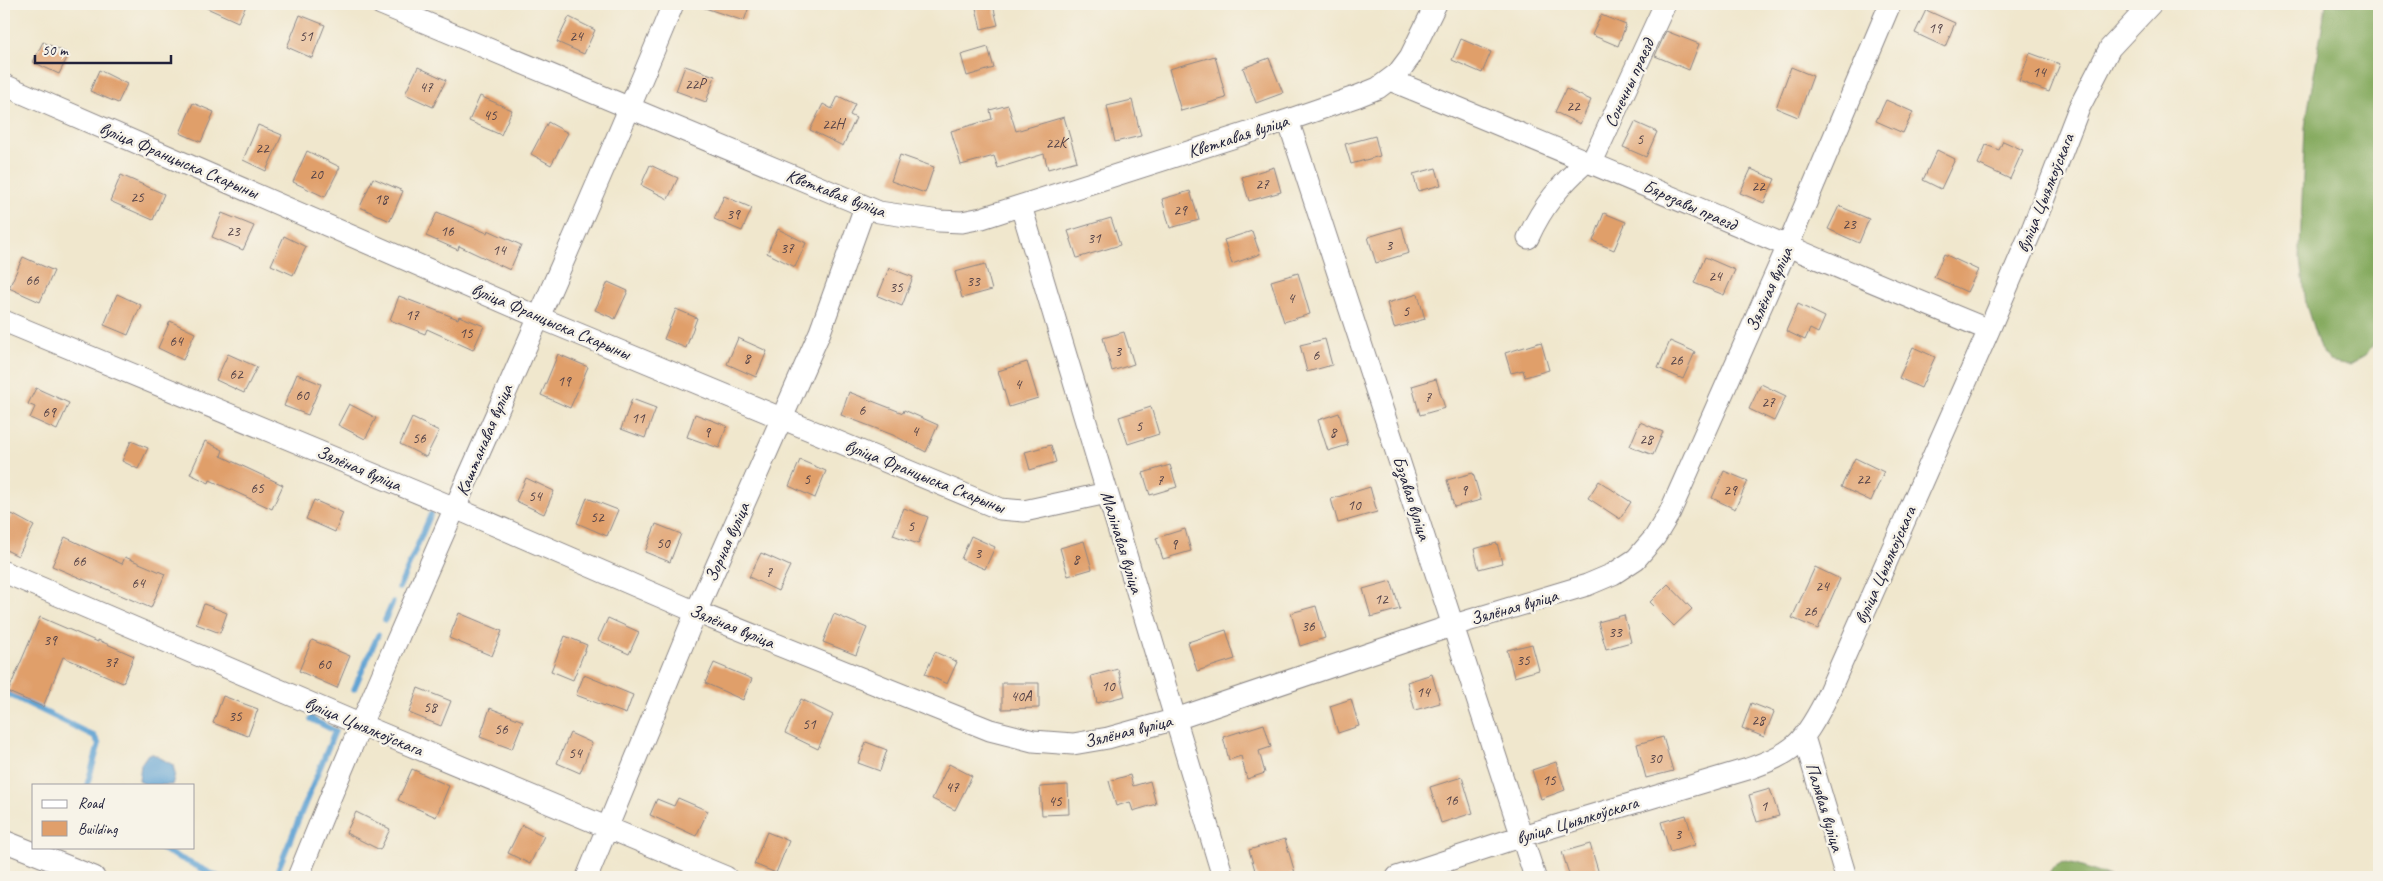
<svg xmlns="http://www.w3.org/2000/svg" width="2383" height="881" viewBox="0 0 2383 881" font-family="Caveat,sans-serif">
	<rect width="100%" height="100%" fill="#f7f3e8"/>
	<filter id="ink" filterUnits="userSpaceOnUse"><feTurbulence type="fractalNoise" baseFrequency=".02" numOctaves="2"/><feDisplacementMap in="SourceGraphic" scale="10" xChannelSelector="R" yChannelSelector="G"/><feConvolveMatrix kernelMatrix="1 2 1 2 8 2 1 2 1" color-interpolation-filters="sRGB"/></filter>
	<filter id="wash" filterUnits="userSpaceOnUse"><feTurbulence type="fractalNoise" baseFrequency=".0096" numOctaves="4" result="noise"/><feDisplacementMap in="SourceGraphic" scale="20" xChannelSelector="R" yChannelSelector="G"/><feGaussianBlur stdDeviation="1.12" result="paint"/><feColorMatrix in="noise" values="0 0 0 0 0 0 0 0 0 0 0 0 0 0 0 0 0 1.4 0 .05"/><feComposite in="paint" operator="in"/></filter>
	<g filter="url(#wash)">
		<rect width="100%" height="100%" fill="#f0e7cd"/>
		<path fill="#85aa5f" stroke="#54664d" d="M2326,4H2379V336L2365,356L2349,365L2330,361L2320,349L2306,305L2300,249L2305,127Z
			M2061,862L2076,865L2110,877H2046L2053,867Z"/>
		<path fill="#5ea2d3" stroke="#406287" d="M148,754H153L173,765L175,774L172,785H146L139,781L141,764Z"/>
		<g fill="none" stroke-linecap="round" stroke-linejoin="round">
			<path stroke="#5ea2d3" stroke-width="5.5" d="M399,588L431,514
				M385,620L393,602
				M354,689L378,635
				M4,692L94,736L99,744L87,785
				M157,847L219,877
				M275,877L335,731L311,719L313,713"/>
		</g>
		<g id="blocks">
			<path fill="#e09f6b" d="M198,4H247L238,22Z
				M700,4H750L744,21L699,6Z
				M993,5L998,25L981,29L976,8Z
				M1926,10L1955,23L1945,47L1915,33Z
				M300,15L325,25L312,58L287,47Z
				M1601,15L1626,25L1618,46L1592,35Z
				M569,17L595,30L584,54L557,42Z
				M1666,31L1699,44L1689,70L1655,56Z
				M1461,39L1491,52L1482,73L1452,60Z
				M43,42L69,54L59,74L33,62Z
				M988,47L994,68L967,76L961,55Z
				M2030,53L2060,64L2049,92L2019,81Z
				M1215,56L1226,98L1181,111L1169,69Z
				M1269,58L1283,93L1256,103L1243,68Z
				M685,66L715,76L706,102L676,91Z
				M418,67L446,80L433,107L405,94Z
				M1791,67L1813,76L1798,117L1776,108Z
				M99,70L127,84L118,103L90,91Z
				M1566,89L1591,100L1580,124L1555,112Z
				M480,96L512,110L501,135L469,121Z
				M838,96L855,104L850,115L856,118L843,146L810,130L823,104L832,109Z
				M1132,100L1141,136L1115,142L1107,106Z
				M1886,100L1913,112L1903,133L1876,121Z
				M193,103L214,112L201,142L180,133Z
				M1008,105L1016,131L1064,117L1077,161L1048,169L1044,154L998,168L994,156L961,165L951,131L992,119L990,110Z
				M548,122L568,133L551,165L531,154Z
				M1635,122L1657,132L1646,157L1623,147Z
				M258,125L282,135L266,171L243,160Z
				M1375,136L1380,156L1351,164L1345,144Z
				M2003,141L2023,150L2010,179L1978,164L1986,145L1999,150Z
				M1937,150L1955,159L1941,189L1923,180Z
				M307,151L340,167L325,197L293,182Z
				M900,155L934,167L925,193L891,181Z
				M650,165L678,178L668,199L641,185Z
				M1274,167L1281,192L1249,201L1242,177Z
				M1436,168L1441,185L1418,191L1413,174Z
				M1751,169L1775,179L1764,203L1740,193Z
				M121,175L164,194L153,220L110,201Z
				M373,178L403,191L390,221L360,207Z
				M1190,191L1199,220L1170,228L1162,199Z
				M724,196L752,208L742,231L714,219Z
				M1839,206L1869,219L1859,243L1828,229Z
				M437,212L487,233L488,230L521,245L510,270L459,246L458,250L426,236Z
				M222,213L254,226L243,250L212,237Z
				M1604,213L1626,222L1614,250L1593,241Z
				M1111,218L1120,245L1077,258L1068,231Z
				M1402,227L1409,253L1376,263L1368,237Z
				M778,229L806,243L795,267L767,253Z
				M1252,231L1260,254L1232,264L1224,240Z
				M284,236L306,247L293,275L271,265Z
				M1944,254L1978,270L1967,292L1934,277Z
				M23,257L54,271L40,302L9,288Z
				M1705,257L1735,270L1724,295L1694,283Z
				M985,264L992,290L962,298L955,272Z
				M889,268L913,277L902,306L878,296Z
				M1298,273L1310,314L1284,322L1271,281Z
				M608,282L628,291L615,319L595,310Z
				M117,294L141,305L128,335L104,325Z
				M1418,294L1425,319L1394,328L1387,303Z
				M399,296L458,319L459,316L484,326L473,350L427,329L425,334L390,320Z
				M1798,304L1825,317L1818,333L1810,329L1805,340L1786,331Z
				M676,309L697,318L686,348L664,339Z
				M170,321L195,333L183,360L158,348Z
				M1124,332L1134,364L1112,371L1103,338Z
				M738,338L767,351L756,377L727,364Z
				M1325,339L1332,365L1307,372L1300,345Z
				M1670,341L1695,352L1683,379L1658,368Z
				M1541,342L1549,370L1525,377L1523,370L1511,373L1505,353Z
				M1913,347L1935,357L1921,388L1899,378Z
				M228,354L257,367L244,393L216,380Z
				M558,354L588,367L570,408L541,395Z
				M1027,362L1038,398L1009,407L998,371Z
				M297,374L321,384L308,415L284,406Z
				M1436,379L1445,408L1420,415L1412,386Z
				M1761,384L1786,396L1774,421L1749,409Z
				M36,388L69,403L57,430L30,418L35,407L28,404Z
				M849,392L903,413L904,410L938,425L926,452L893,435L841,415Z
				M632,399L656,408L645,438L621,429Z
				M349,404L376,418L365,439L338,425Z
				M1151,407L1159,434L1128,444L1119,417Z
				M1339,413L1348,445L1328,451L1318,420Z
				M695,414L727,426L719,448L687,437Z
				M412,418L439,431L426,457L400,444Z
				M1640,422L1663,432L1653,455L1630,446Z
				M131,441L148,448L138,469L122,461Z
				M205,441L223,450L221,456L283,485L272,509L210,480L209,483L190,474Z
				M1051,445L1056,462L1030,470L1025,452Z
				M1855,458L1884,472L1871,501L1841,487Z
				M800,460L826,471L815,498L789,486Z
				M1170,465L1177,487L1150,495L1143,473Z
				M1724,471L1748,481L1735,509L1712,498Z
				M1473,473L1481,500L1454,507L1447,480Z
				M526,478L554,491L544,514L516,501Z
				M1599,481L1631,502L1620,519L1588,498Z
				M1370,487L1377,512L1338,523L1331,499Z
				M587,498L618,510L607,536L577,523Z
				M314,500L343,513L335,532L306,519Z
				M904,508L928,517L918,544L893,535Z
				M12,514L34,526L18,556L4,549V528Z
				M656,524L681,534L670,562L645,552Z
				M1185,529L1191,551L1163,559L1156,538Z
				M971,536L995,547L985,569L961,559Z
				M65,537L122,564L125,557L165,574L151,608L52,566Z
				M1084,541L1092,569L1068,576L1060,548Z
				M1497,543L1502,563L1479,569L1474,549Z
				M761,553L790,566L778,591L749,577Z
				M1815,567L1840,579L1818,629L1792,618Z
				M1391,581L1400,609L1371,617L1363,589Z
				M1668,584L1692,609L1674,626L1650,602Z
				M204,604L227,613L220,633L196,624Z
				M1316,606L1325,638L1300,646L1291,613Z
				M459,613L502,631L492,656L449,638Z
				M834,614L867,628L856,655L823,642Z
				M1624,615L1631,642L1606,649L1598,622Z
				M40,617L98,642V640L134,656L123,683L63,657L43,707L8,692Z
				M608,618L639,632L629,654L598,640Z
				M1226,630L1235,659L1197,671L1188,642Z
				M565,636L587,645L573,680L551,671Z
				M312,640L350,656L337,688L299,671Z
				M1532,644L1539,670L1514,677L1507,650Z
				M935,652L957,662L947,684L925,674Z
				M714,663L752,679L743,700L705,683Z
				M1118,669L1125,696L1097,703L1091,676Z
				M1432,674L1440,703L1415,710L1407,682Z
				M584,675L633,695L626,714L576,695Z
				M1002,683H1039V708L1002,709Z
				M418,688L451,701L441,726L409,713Z
				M223,696L258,709L248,736L213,723Z
				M801,699L833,715L818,749L785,733Z
				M1351,699L1359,726L1338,733L1330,706Z
				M1751,703L1774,712L1764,737L1742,728Z
				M490,708L523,721L512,749L480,737Z
				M1264,724L1271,747L1259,751L1265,773L1247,779L1241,756L1229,760L1223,737Z
				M570,733L592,743L580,773L557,763Z
				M1663,737L1673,771L1646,778L1637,744Z
				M866,742L887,750L880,771L858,763Z
				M1556,762L1565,790L1541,799L1532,770Z
				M949,764L972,776L955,810L932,799Z
				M412,769L449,786L436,817L398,800Z
				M1130,775L1133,786L1150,781L1156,804L1133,811L1130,802L1116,806L1109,781Z
				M1462,777L1473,813L1441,823L1430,787Z
				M1068,785L1069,814L1042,815L1040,787Z
				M1770,789L1779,816L1757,822L1749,795Z
				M678,798L708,811L696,836L650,815L657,799L674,806Z
				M356,812L390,829L380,850L346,833Z
				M1686,815L1695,845L1670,852L1661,822Z
				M522,825L544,836L530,864L508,853Z
				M767,832L789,841L776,873L754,864Z
				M1285,839L1295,873L1282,877H1257L1249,850Z
				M1590,844L1600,877H1570L1562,852Z"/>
		</g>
	</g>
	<g filter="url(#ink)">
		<use href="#blocks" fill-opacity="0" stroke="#898484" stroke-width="1"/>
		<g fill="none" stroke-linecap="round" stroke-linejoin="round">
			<defs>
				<path id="minor" d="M381,4L879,212L939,221L962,222L982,218L1288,120L1358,96L1378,88L1398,73L1410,57L1436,4
					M1390,80C1590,161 1789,248 1989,330
					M4,85L538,317L1000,509L1024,511L1107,493
					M1288,120L1535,877
					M1592,162L1665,4
					M1021,206L1223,877
					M1528,238C1543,205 1560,185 1588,160
					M4,321L455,508L696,612L990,730L1033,741L1073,744L1108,738L1176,719L1454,625L1587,585L1613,574L1636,559L1655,537L1670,512L1787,248L1890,4
					M4,572L359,724L726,877
					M1804,737L1846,877
					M4,841L94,877
					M298,877C416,583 553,297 673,4
					M587,877L696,612L820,332L865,207
					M1397,877L1522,836L1748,769C1793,753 1802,745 1824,703L1989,330L2033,227L2079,108L2110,48L2151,4"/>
			</defs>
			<use href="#minor" stroke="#898484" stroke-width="23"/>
			<use href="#minor" stroke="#fff" stroke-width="21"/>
		</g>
	</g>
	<g text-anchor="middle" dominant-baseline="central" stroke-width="5" stroke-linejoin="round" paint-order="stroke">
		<g font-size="15" fill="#524147">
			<text x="1935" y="28">19</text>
			<text x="306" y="36">51</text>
			<text x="576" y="36">24</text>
			<text x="2039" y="72">14</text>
			<text x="695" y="84">22Р</text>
			<text x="426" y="87">47</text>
			<text x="1573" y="106">22</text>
			<text x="490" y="115">45</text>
			<text x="833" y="124">22Н</text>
			<text x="1640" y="139">5</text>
			<text x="1056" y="143">22К</text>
			<text x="262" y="148">22</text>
			<text x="316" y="174">20</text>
			<text x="1262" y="184">27</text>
			<text x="1758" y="186">22</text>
			<text x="137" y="197">25</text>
			<text x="381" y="199">18</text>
			<text x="1180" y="210">29</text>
			<text x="733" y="214">39</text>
			<text x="1849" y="224">23</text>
			<text x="233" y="231">23</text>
			<text x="447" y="231">16</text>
			<text x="1094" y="238">31</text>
			<text x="1389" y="245">3</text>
			<text x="787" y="248">37</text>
			<text x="499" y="250">14</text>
			<text x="1715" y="276">24</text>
			<text x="32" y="280">66</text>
			<text x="973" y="281">33</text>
			<text x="896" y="287">35</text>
			<text x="1291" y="298">4</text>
			<text x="1406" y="311">5</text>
			<text x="412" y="315">17</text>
			<text x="466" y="333">15</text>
			<text x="176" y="341">64</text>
			<text x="1118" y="351">3</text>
			<text x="1316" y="355">6</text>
			<text x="747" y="358">8</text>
			<text x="1676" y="360">26</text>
			<text x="236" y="374">62</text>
			<text x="564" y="381">19</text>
			<text x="1018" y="384">4</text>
			<text x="302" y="395">60</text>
			<text x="1428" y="397">7</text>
			<text x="1768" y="402">27</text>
			<text x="862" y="410">6</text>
			<text x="49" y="412">69</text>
			<text x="638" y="418">11</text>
			<text x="1139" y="426">5</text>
			<text x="915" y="431">4</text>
			<text x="707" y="432">9</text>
			<text x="1333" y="432">8</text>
			<text x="419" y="438">56</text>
			<text x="1646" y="439">28</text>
			<text x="807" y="479">5</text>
			<text x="1863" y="479">22</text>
			<text x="1160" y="480">7</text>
			<text x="257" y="488">65</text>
			<text x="1464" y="490">9</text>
			<text x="1730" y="490">29</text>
			<text x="535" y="496">54</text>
			<text x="1354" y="505">10</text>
			<text x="597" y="517">52</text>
			<text x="911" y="526">5</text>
			<text x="663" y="543">50</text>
			<text x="1174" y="544">9</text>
			<text x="978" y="553">3</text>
			<text x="1076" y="559">8</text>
			<text x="79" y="561">66</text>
			<text x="769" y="572">7</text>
			<text x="138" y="583">64</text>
			<text x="1822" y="586">24</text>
			<text x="1381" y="599">12</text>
			<text x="1810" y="611">26</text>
			<text x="1308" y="626">36</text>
			<text x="1615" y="632">33</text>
			<text x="50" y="640">39</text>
			<text x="1523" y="660">35</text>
			<text x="111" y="662">37</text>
			<text x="324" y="664">60</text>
			<text x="1108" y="686">10</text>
			<text x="1423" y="692">14</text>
			<text x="1021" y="696">40А</text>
			<text x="430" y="707">58</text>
			<text x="235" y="716">35</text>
			<text x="1758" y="720">28</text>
			<text x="809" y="724">51</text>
			<text x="501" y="729">56</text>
			<text x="575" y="753">54</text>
			<text x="1655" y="758">30</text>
			<text x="1549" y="780">15</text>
			<text x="952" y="787">47</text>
			<text x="1451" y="800">16</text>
			<text x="1055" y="801">45</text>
			<text x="1764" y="806">1</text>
			<text x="1678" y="834">3</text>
		</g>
		<g font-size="18" fill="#22223b" stroke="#f7f3e8">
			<text transform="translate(1629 83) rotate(-65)">Сонечны праезд</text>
			<text transform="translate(1238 136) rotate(-18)">Кветкавая вуліца</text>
			<text transform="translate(179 160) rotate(23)">вуліца Францыска Скарыны</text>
			<text transform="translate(836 193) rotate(21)">Кветкавая вуліца</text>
			<text transform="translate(2045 193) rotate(-68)">вуліца Цыялкоўскага</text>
			<text transform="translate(1690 205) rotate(24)">Бярозавы праезд</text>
			<text transform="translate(1769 289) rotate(-66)">Зялёная вуліца</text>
			<text transform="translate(551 321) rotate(23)">вуліца Францыска Скарыны</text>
			<text transform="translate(484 440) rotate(-67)">Каштанавая вуліца</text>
			<text transform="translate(359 468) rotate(23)">Зялёная вуліца</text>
			<text transform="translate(925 476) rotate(22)">вуліца Францыска Скарыны</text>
			<text transform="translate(1412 498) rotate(72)">Бэзавая вуліца</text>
			<text transform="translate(727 542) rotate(-66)">Зорная вуліца</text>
			<text transform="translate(1122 542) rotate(73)">Малінавая вуліца</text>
			<text transform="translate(1885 565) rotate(-66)">вуліца Цыялкоўскага</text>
			<text transform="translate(1514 607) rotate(-16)">Зялёная вуліца</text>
			<text transform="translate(732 626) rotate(22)">Зялёная вуліца</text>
			<text transform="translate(364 726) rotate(23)">вуліца Цыялкоўскага</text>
			<text transform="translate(1128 731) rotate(-14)">Зялёная вуліца</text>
			<text transform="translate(1825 807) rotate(73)">Палявая вуліца</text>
			<text transform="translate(1577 820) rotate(-17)">вуліца Цыялкоўскага</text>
		</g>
	</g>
	<rect width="2383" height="881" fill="none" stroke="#f7f3e8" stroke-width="20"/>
	<rect x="32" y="784" width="162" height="65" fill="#f7f3e8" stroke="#a29fa3"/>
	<rect x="42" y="800" width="25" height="8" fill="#ffffff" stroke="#a29fa3"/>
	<text x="78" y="808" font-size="15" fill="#22223b">Road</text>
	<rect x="42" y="821" width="25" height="15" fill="#e09f6b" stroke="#a29fa3"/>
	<text x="78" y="834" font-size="15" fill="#22223b">Building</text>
	<path d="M35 55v8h136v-8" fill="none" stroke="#22223b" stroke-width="2.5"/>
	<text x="42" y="55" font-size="15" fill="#22223b" stroke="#f7f3e8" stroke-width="4" paint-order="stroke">50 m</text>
</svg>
